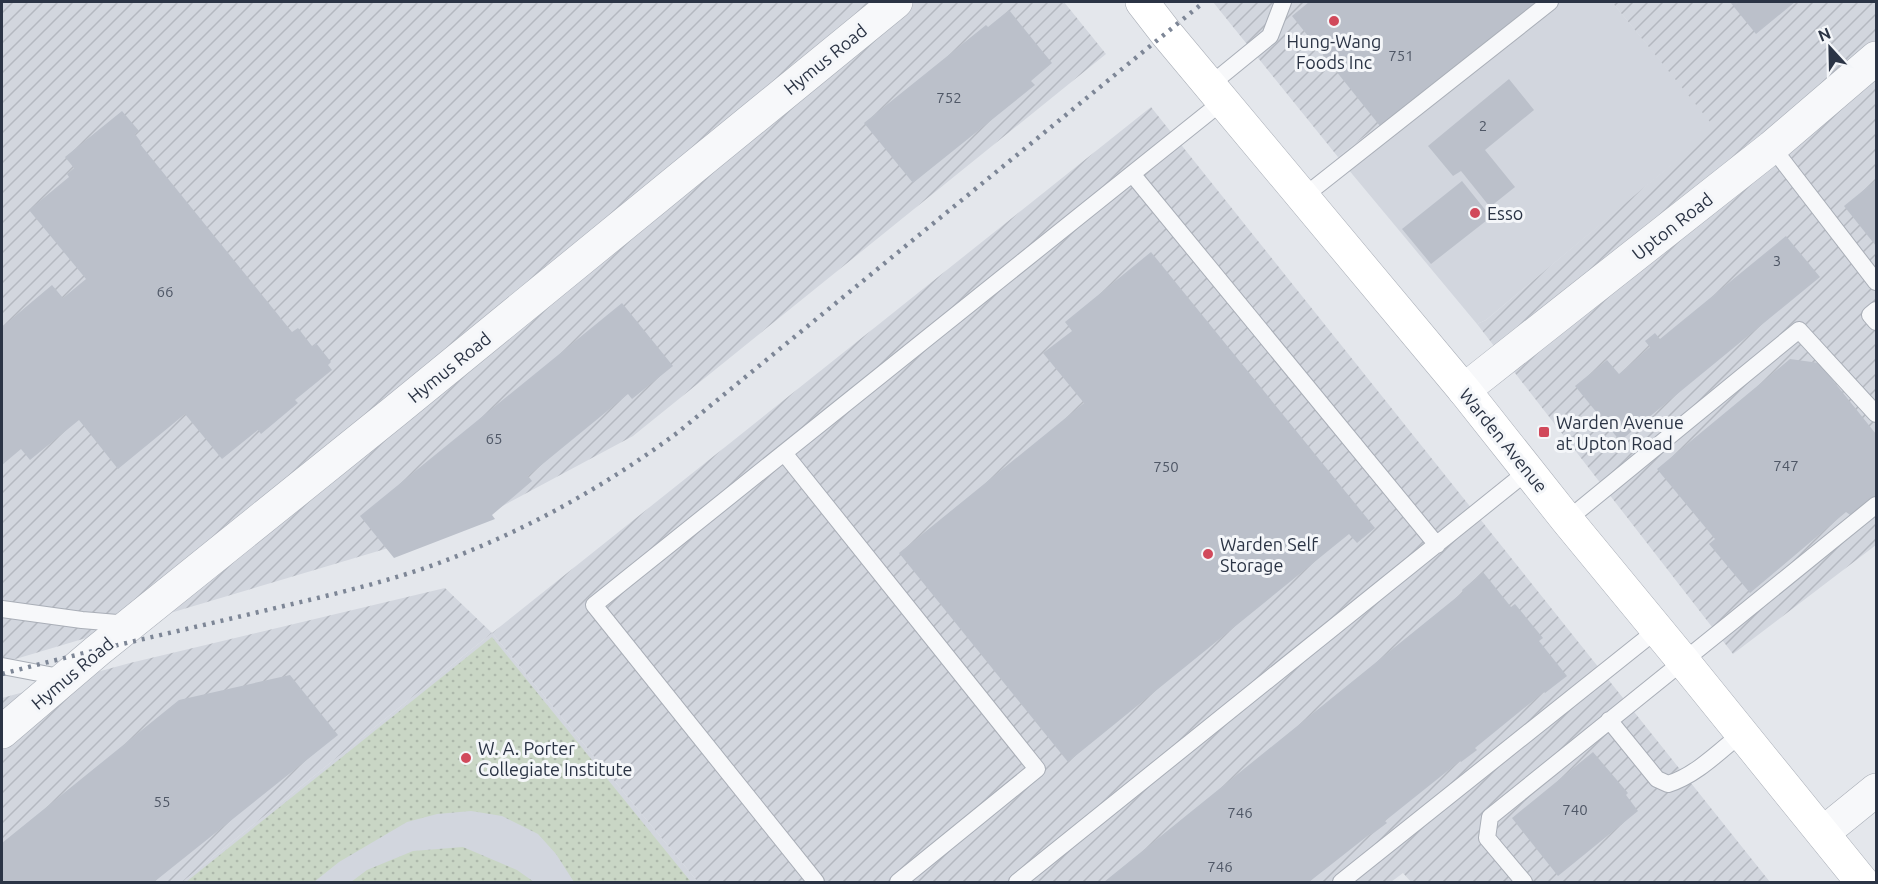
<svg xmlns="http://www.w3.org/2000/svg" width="1878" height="884" viewBox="0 0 1878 884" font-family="Ubuntu,sans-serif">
	<defs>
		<pattern id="industrial-furrows" width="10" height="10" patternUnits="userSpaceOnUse" patternTransform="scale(1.5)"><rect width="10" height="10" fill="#d2d6de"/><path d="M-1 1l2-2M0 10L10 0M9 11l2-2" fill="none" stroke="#b4b8c0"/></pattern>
		<pattern id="grass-dots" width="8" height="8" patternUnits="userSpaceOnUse" patternTransform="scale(1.5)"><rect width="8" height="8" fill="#c9d6c5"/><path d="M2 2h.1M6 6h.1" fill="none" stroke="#adb8ab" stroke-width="1.8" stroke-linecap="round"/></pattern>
	</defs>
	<rect width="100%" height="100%" fill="#e4e7ec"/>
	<path fill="#d2d6de" d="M1536,2H1612L1716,128L1486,320L1477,324L1338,157Z
		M492,633L698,882H182Z"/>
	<path fill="url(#industrial-furrows)" d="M2,2H1064L1106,54L633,436L469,524L2,663Z
		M1213,2H1536L1338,157Z
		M1612,2H1876V545L1733,654L1477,324L1486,320L1715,128Z
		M1151,107L1770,882H1411L1403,873L1391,882H698L492,633L182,882H2V698L130,663L445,588L492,633Z"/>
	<path fill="url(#grass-dots)" d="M492,637L691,882H574L556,854L538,834L502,816L471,811L437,814L407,822L339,862L314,882H186Z
		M463,847L517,870L534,882H351L367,870L413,851Z"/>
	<path fill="#bbc0ca" d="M1309,2H1545L1380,126L1292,16Z
		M1730,2H1795L1756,34Z
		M1009,10L1052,63L1031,81L1035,85L913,183L864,123L986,25L988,27Z
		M1509,79L1534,110L1485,150L1515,187L1490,207L1461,171L1453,176L1428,146Z
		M122,111L139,131L135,134L141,142L140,144L292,332L298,328L312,346L316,343L331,362L328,365L332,370L295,400L298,403L261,434L258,430L222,459L185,414L118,469L79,420L30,460L21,449L2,465V327L52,285L63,298L86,279L29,210L69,177L67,174L74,168L65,157Z
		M1876,180V246L1844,206Z
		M1462,181L1491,217L1431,264L1402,229Z
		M1786,236L1820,277L1620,441L1575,386L1607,360L1619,374L1650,347L1645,341L1655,333L1660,339Z
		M1151,252L1375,528L1357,543L1349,534L1068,762L899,553L1084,403L1043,353L1072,331L1065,322Z
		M622,303L673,366L632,399L628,394L528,476L532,481L492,515L495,519L394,558L360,516Z
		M1790,359L1819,363L1876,434V495L1853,517L1846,512L1750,593L1709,544L1715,539L1657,469Z
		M1483,572L1511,607L1515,604L1543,638L1539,641L1567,676L1545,693L1544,692L1475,748L1477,750L1461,762L1460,761L1385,821L1387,823L1371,835L1370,834L1309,882H1104L1463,592L1462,590Z
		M290,675L338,735L154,882H2V843L179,700Z
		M1593,752L1628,793L1626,795L1638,811L1558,876L1512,818Z"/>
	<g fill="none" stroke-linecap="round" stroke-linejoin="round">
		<defs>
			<path id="lane" d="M1210,85L1270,36L1283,2
				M1772,147L1876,282
				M1133,175L1437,545
				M1303,197L1550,2
				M1876,310L1870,315L1876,322
				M784,453L1037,769L898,882
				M1567,520L1799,330L1876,414
				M2,609L82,620L129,624
				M2,666L65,678
				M1609,720L1657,779L1668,784C1695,776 1720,751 1742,733
				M816,882L594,605L1223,101
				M1017,882L1529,470
				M1341,882L1658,629
				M1524,882L1487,838L1490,817C1619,712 1748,610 1876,505"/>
			<path id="street" d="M1464,390L1772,147L1876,58
				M2,732L97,651L394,412L896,2
				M1823,833L1876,790"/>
			<path id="secondary" d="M1142,2L1166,33L1464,390L1567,520L1684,662L1862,882"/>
		</defs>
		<use href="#lane" stroke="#a9aeb7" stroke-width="18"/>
		<use href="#street" stroke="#a9aeb7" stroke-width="34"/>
		<use href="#secondary" stroke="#a9aeb7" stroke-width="34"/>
		<use href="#lane" stroke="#f7f8fa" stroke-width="16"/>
		<use href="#street" stroke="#f7f8fa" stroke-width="33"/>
		<use href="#secondary" stroke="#fff" stroke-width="33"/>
		<path stroke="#7d8696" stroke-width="4.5" stroke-dasharray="3 6" stroke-linecap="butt" d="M2,674C88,651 175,632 263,611C317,598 372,586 425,568C516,536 600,490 677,433L1204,2"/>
	</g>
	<g fill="#d1495b" stroke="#f4f6f9" stroke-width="2">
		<circle cx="1334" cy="21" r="6"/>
		<circle cx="1475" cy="213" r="6"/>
		<rect x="1538" y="426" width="12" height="12" rx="3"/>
		<circle cx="1208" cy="554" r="6"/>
		<circle cx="466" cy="758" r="6"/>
	</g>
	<g text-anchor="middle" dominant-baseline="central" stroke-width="6" stroke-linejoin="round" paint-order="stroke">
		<g font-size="15" fill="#4f5766">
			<text x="1401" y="55">751</text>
			<text x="949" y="97">752</text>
			<text x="1483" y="125">2</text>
			<text x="1777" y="260">3</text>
			<text x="165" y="291">66</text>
			<text x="494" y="438">65</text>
			<text x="1786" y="465">747</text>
			<text x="1166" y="466">750</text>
			<text x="162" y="801">55</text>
			<text x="1575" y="809">740</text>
			<text x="1240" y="812">746</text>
			<text x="1220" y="866">746</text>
		</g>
		<g font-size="18" fill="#2b3445" stroke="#f4f6f9" text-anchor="start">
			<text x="1334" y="41" text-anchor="middle">Hung-Wang<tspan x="1334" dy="21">Foods Inc</tspan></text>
			<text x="1487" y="213">Esso</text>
			<text x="1556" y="422">Warden Avenue<tspan x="1556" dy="21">at Upton Road</tspan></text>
			<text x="1220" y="544">Warden Self<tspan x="1220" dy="21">Storage</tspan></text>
			<text x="478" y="748">W. A. Porter<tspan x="478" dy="21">Collegiate Institute</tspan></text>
		</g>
		<g font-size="18" fill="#2b3445" stroke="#f4f6f9">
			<text transform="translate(825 59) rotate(-39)">Hymus Road</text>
			<text transform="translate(1672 226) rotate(-38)">Upton Road</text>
			<text transform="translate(449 367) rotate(-39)">Hymus Road</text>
			<text transform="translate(1504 440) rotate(51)">Warden Avenue</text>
			<text transform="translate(72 673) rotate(-40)">Hymus Road</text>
		</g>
	</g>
	<rect width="1878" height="884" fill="none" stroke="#2b3445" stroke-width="6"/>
	<g transform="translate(1830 48) rotate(338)" stroke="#f4f6f9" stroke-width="4.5" paint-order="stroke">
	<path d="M0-4.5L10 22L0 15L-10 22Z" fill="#2b3445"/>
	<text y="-9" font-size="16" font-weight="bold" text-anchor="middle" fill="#2b3445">N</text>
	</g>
</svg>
